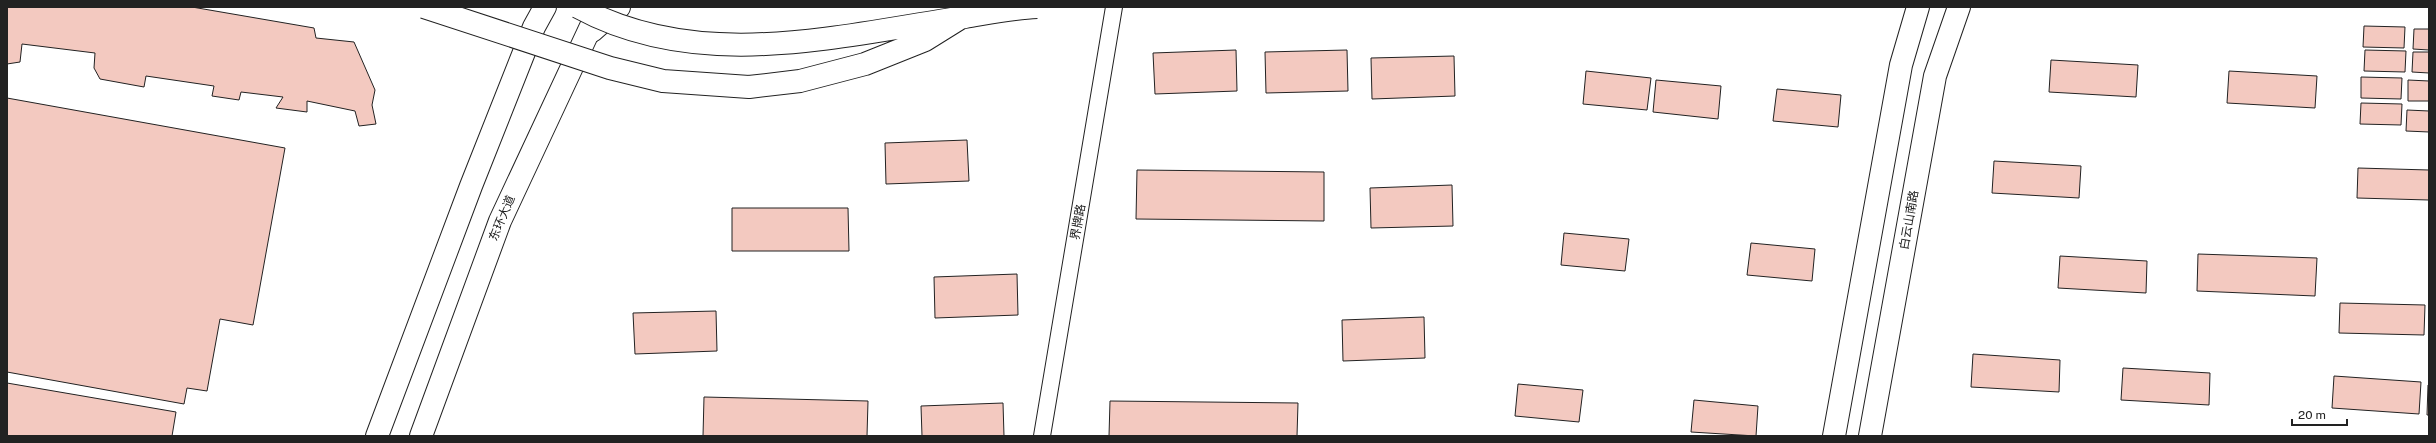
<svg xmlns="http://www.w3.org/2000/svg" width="2436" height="443" viewBox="0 0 2436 443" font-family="'Public Sans','Noto Sans SC',sans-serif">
	<rect width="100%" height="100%" fill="#fff"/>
	<path fill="#f3c9c0" stroke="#222" d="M7,7H192L314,28L316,38L354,42L375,90L372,105L376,124L359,126L355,111L307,101V112L276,108L283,97L241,92L239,100L212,96L214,86L146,76L144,87L100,79L94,68L95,53L22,44L20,62L7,64Z
		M2364,26L2405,27L2404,48L2363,47Z
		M2414,29H2429V50L2413,49Z
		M1236,50L1237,91L1155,94L1153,53Z
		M1347,50L1348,91L1266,93L1265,52Z
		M2365,50L2406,51L2405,72L2364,71Z
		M2413,52H2429V73L2412,72Z
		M1454,56L1455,96L1372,99L1371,58Z
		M2051,60L2138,65L2136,97L2049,92Z
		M1586,71L1651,78L1647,110L1583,104Z
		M2229,71L2317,76L2315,108L2227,103Z
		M2361,77L2402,78L2401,99L2361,98Z
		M1656,80L1721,86L1718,119L1653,112Z
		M2408,80L2429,81V101H2408Z
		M1777,89L1841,95L1838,127L1773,121Z
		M7,98L285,148L253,325L220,319L207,391L187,388L184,404L7,372Z
		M2361,103L2402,104L2401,125L2360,124Z
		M2407,110L2429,111V132L2406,131Z
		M967,140L969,181L886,184L885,143Z
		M1994,161L2081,166L2079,198L1992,193Z
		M2358,168L2429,170V200L2357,198Z
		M1137,170L1324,172V221L1136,219Z
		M1452,185L1453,226L1371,228L1370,188Z
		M732,208H848L849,251H732Z
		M1564,233L1629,239L1625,271L1561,265Z
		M1751,243L1815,249L1812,281L1747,275Z
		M2198,254L2317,258L2315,296L2197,291Z
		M2060,256L2147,261L2146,293L2058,288Z
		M1017,274L1018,315L935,318L934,277Z
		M2340,303L2425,305L2424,335L2339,333Z
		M716,311L717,351L635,354L633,313Z
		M1424,317L1425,358L1343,361L1342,320Z
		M1973,354L2060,360L2059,392L1971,387Z
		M2123,368L2210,373L2209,405L2121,400Z
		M2334,376L2421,382L2419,414L2332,408Z
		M7,383L176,412L172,436H7Z
		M1518,384L1583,390L1579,422L1515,416Z
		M2428,385H2429V415H2427Z
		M704,397L868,401L867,436H703Z
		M1694,400L1758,406L1756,436L1691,432Z
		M1110,401L1298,403L1297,436H1109Z
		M1003,403L1004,436H922L921,406Z"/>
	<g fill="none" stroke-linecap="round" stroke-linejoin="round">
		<defs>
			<path id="street" d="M1042,436L1114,7"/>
			<path id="secondary" d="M592,31L619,7
				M1834,436L1901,65L1918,7
				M1870,436L1935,76L1959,7"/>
			<path id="primary" d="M377,436L471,186L534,27L545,7
				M421,436L500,221L600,7"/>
		</defs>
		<use href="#street" stroke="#222" stroke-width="18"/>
		<use href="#secondary" stroke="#222" stroke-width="24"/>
		<use href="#primary" stroke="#222" stroke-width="24"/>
		<use href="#street" stroke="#fff" stroke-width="16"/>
		<use href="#secondary" stroke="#fff" stroke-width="22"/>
		<use href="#primary" stroke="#fff" stroke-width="22"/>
		<defs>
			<path id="highway-bridge" d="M424,7L610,68L663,81L749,87L800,81L865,64L925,40L978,7
				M578,7C699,73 837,36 965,17C989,13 1013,8 1037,7"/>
		</defs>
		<use href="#highway-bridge" stroke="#222" stroke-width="24" stroke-linecap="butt"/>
		<use href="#highway-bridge" stroke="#fff" stroke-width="22"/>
	</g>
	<g text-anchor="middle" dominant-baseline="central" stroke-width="3" stroke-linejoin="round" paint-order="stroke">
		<g font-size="12" fill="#222" stroke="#fff">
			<text transform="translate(502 218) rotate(-67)">东环大道</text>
			<text transform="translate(1909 220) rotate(-80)">白云山南路</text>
			<text transform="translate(1078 222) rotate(-80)">界牌路</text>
		</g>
	</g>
	<rect width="2436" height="443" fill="none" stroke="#222222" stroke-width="16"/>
	<path d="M2292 419v6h55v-6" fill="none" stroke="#222222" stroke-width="2"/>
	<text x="2298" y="419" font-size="12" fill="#222222" stroke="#ffffff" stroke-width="3" paint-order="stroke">20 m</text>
</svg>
